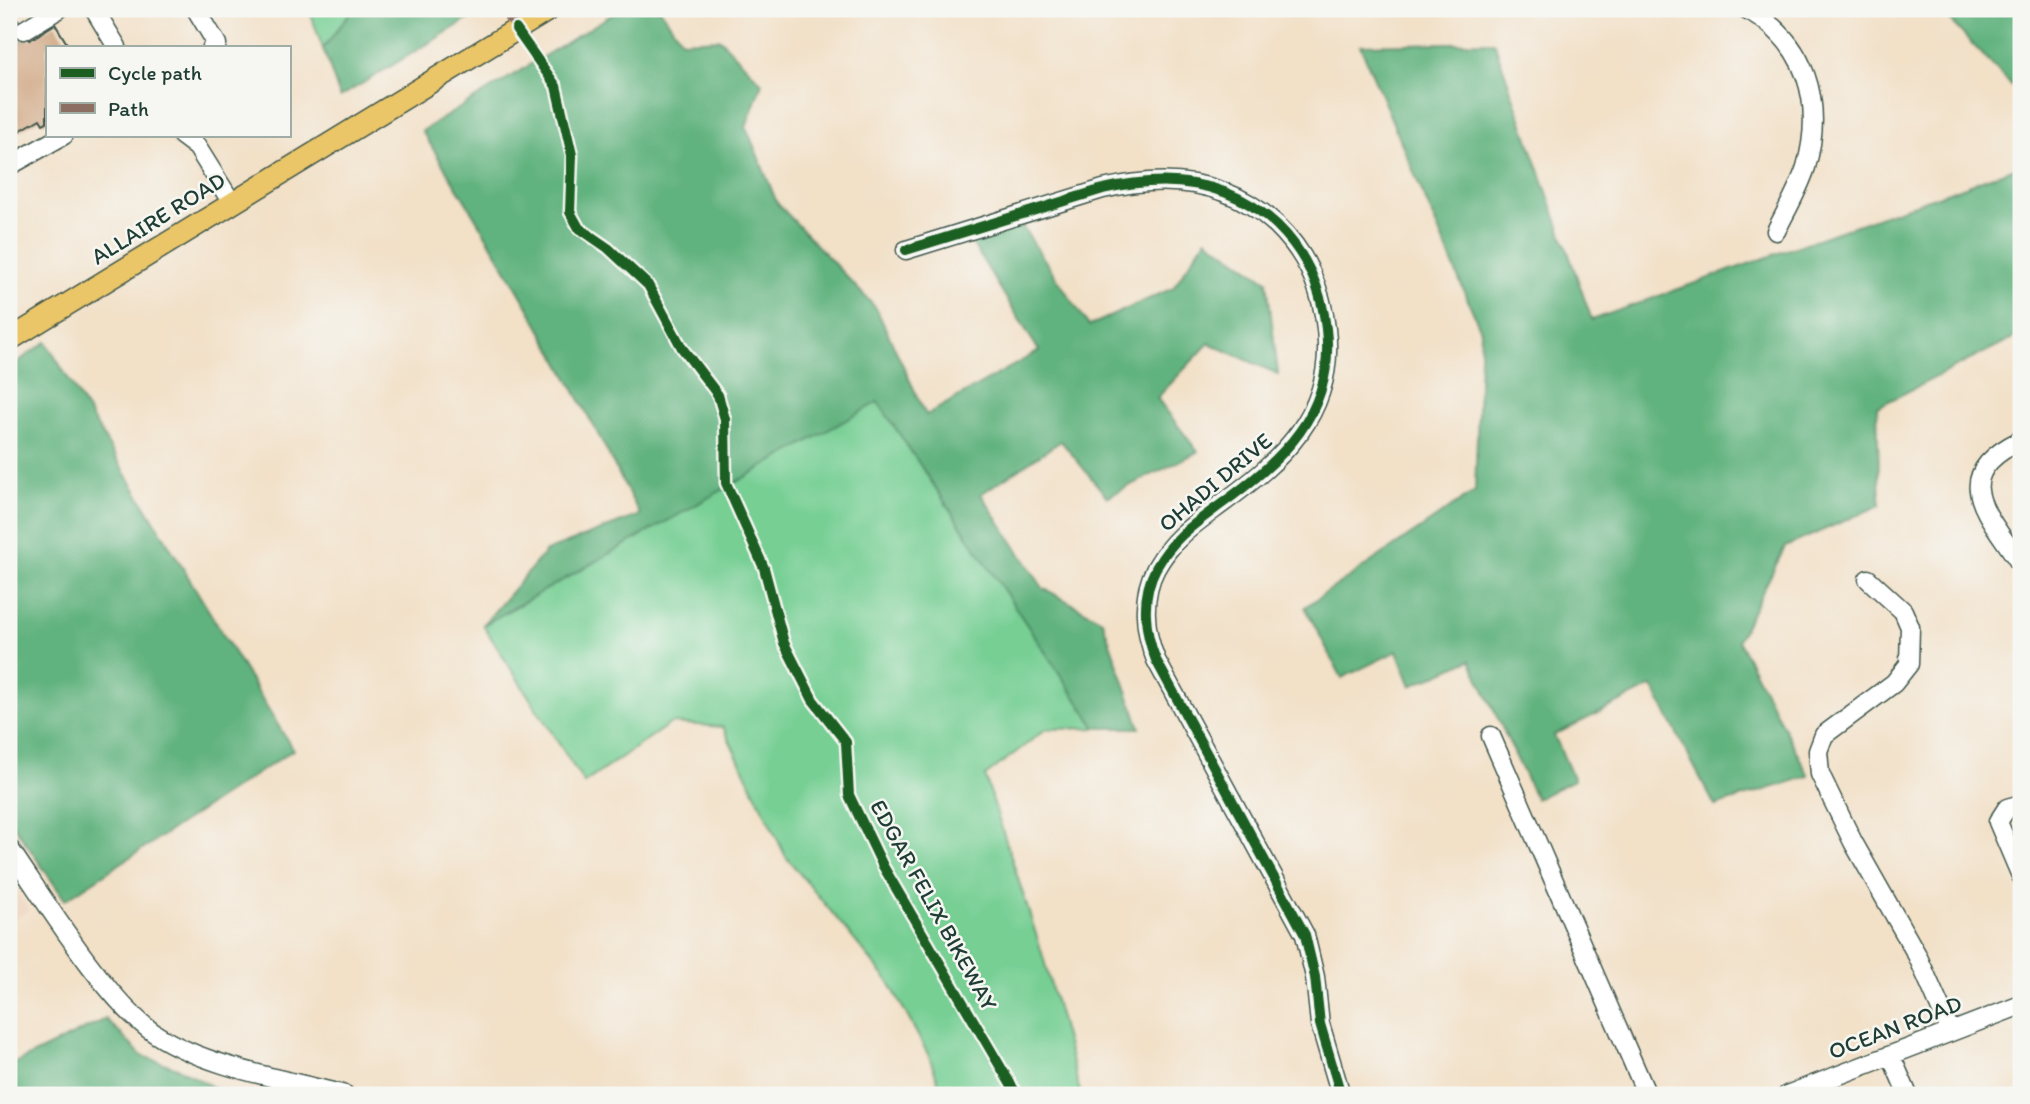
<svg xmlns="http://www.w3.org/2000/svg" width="2030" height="1104" viewBox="0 0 2030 1104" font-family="Itim,sans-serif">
	<rect width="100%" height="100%" fill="#f6f6f2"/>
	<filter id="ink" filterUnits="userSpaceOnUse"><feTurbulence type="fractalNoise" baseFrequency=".0143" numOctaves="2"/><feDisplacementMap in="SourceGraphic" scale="14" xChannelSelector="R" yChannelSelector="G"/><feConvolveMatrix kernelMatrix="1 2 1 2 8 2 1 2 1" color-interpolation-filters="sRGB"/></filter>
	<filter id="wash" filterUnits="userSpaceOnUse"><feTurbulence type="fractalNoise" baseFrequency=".00686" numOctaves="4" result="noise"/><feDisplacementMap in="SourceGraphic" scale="28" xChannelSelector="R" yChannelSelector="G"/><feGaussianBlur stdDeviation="1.57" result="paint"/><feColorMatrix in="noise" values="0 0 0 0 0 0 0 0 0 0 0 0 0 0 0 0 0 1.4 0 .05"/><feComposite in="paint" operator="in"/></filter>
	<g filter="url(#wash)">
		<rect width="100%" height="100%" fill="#f2e0c7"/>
		<path fill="#edd2ba" d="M9,880L30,910L9,922Z"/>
		<path fill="#77cf94" stroke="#4b8664" stroke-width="2" d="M309,9H353L323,49Z
			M878,401L1096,728L1046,729L985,776L1042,953L1081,1095H943L929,1056L889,982L786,857L723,727L671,723L584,783L483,625Z"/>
		<path fill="#61b27e" stroke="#407859" stroke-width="2" d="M353,9H485L340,97L323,49Z
			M621,9H660L682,41L720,39L762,83L746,127L777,203L876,308L926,415L1039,351L964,230L1015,216L1089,326L1173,288L1206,239L1267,281L1278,374L1209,343L1157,398L1198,452L1107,497L1061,441L981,494L1043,588L1102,620L1140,728H1096L878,402L483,625L546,551L640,515C573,382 501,256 422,131Z
			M1939,9H2021V95Z
			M1494,42L1592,320L2021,166V334L1877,407L1880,505L1785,547L1738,640L1809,776L1715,806L1652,686L1554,735L1574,780L1536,799L1470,660L1411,686L1397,651L1342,678L1305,607L1475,491L1481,331L1360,45Z
			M46,342L293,750L65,900L9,819V368Z
			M106,1019L142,1056L178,1068L227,1095H9V1066Z"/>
		<g id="blocks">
			<path fill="#cfa581" d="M17,18L30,40L55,24L69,47H47V122L43,124L40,119L9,137V23Z"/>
		</g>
	</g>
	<g filter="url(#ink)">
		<use href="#blocks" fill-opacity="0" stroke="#3f554a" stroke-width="2"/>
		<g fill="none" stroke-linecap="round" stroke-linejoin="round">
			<path stroke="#c8bfaa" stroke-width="18" stroke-dasharray="18 9" stroke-linecap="butt" d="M9,39L24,30"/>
			<defs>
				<path id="minor" d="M94,9L117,47
					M196,9L217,44L212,47
					M1746,9C1807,41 1824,103 1806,167C1799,189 1786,211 1776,231
					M24,30L59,9
					M181,135L197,147L232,203
					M9,166L64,135
					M906,250L1103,189C1166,174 1228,179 1277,225C1306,253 1322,290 1326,329C1336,413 1281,461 1220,505C1193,525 1173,538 1156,568C1141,596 1144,631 1156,660L1305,935L1315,977L1320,1024L1341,1095
					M2021,440C1945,477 1988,513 2021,565
					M1868,579L1903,611L1910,627L1909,664L1894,683L1824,735L1818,751L1820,774L1853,842L1917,955L1951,1032
					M1491,736L1647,1095
					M2021,804L2007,808L1998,822L2021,876
					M9,848C45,900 107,1003 157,1035C209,1068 285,1079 345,1095
					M1891,1056L1908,1095
					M1787,1095L2021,1005"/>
				<path id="major" d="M9,340L550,9"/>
			</defs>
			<use href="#minor" stroke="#3f554a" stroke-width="21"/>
			<use href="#major" stroke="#3f554a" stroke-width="24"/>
			<use href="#minor" stroke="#fff" stroke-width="18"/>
			<use href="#major" stroke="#ebc669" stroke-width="21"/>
			<path stroke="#8d6e63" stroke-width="9" stroke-dasharray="18 9" stroke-linecap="butt" d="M504,9L516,29"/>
			<defs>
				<path id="cycleway" d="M516,29L556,86L572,155L570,212L579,228L608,248L648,285L682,348L718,395L725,419L726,483L764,568L784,643L813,700L846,742L849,795L883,866L1017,1095
					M906,250L1103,189C1166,174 1228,179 1277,225C1306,253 1322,290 1326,329C1336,413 1281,461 1220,505C1193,525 1173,538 1156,568C1141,596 1144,631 1156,660L1305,935L1315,977L1320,1024L1341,1095"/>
			</defs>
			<use href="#cycleway" stroke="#f6f6f2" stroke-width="15"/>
			<use href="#cycleway" stroke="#1b5e20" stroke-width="10"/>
		</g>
	</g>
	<g text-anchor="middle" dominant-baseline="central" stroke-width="5" stroke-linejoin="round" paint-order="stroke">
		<g font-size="23" fill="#1f3d34" stroke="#f6f6f2">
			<text transform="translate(158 218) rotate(-32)">ALLAIRE ROAD</text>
			<text transform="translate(1215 482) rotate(-40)">OHADI DRIVE</text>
			<text transform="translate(934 905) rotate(61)">EDGAR FELIX BIKEWAY</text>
			<text transform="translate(1895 1027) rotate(-21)">OCEAN ROAD</text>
		</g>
	</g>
	<rect width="2030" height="1104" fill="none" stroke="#f6f6f2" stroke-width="35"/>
	<rect x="46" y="46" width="245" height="91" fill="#f6f6f2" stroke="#a0aca6" stroke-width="2"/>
	<rect x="60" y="68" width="35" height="10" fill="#1b5e20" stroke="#a0aca6" stroke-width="2"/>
	<text x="108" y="80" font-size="21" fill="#1f3d34">Cycle path</text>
	<rect x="60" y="103" width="35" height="10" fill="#8d6e63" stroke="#a0aca6" stroke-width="2"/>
	<text x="108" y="116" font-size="21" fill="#1f3d34">Path</text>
</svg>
